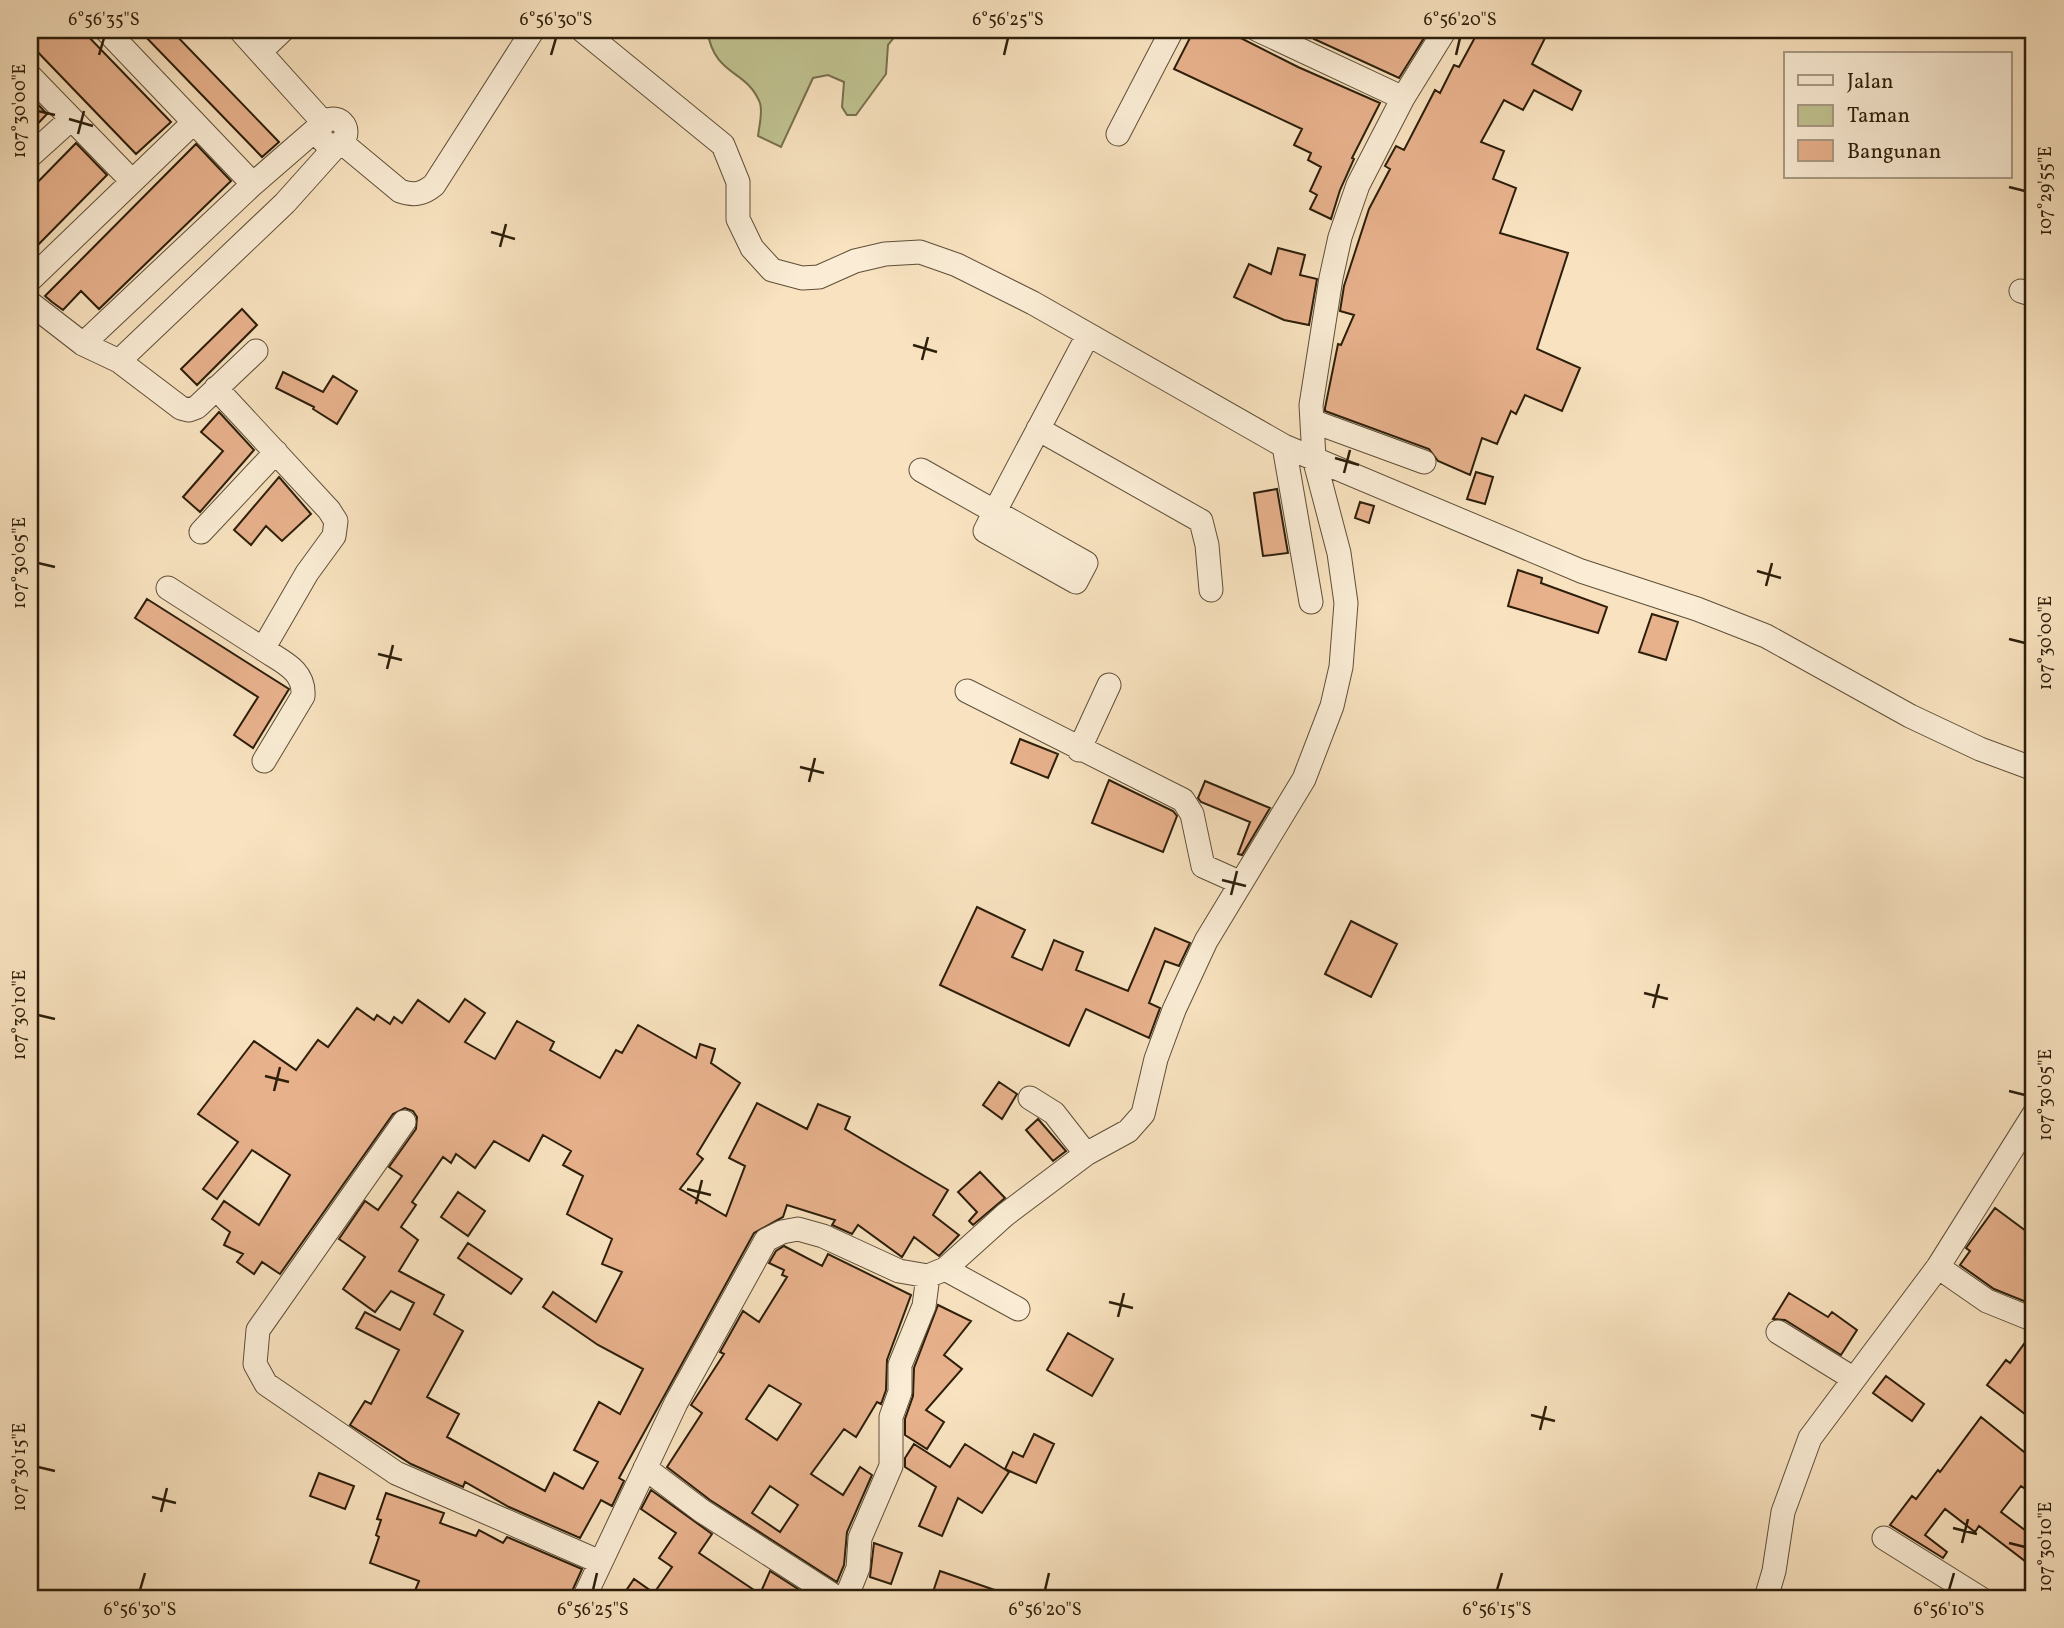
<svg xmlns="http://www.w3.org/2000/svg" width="2064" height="1628" viewBox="0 0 2064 1628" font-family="Vollkorn,serif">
	<rect width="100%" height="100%" fill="#f8e2bf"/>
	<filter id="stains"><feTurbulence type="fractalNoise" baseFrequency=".00286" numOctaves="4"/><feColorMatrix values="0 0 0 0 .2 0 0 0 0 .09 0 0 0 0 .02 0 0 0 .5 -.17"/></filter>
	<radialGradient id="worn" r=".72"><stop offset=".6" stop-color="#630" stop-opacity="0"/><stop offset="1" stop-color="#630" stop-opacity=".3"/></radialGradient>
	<path fill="#c0c290" stroke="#76704d" stroke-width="2" d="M707,30H900L888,45L886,74L856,115H847L842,107L844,82L828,75L813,78L781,147L758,136C759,127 763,112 760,103C746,68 715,78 707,30Z"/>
	<path fill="#e7b18c" stroke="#2c1e0a" stroke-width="2" fill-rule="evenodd" d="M30,30H82L171,122L136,154L30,44Z
		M139,30H171L279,142L262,157Z
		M1194,30H1225L1298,67L1380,103L1352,158L1354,159L1340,190L1331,219L1310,209L1317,195L1310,191L1321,167L1308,160L1311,153L1294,145L1302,129L1174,69Z
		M1319,30H1429L1399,78L1314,39Z
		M1479,30H1549L1532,64L1581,91L1572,110L1534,90L1523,110L1504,100L1481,142L1504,151L1493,179L1516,188L1500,233L1568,253L1537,349L1580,368L1562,411L1525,395L1516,414L1511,411L1497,444L1482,438L1470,475L1438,461L1429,449L1325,411V408L1338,344L1341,345L1354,315L1340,311L1344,286L1369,209L1390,169L1385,166L1396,146L1404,150L1435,90L1440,93L1454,65L1459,67Z
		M30,96L47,114L30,132Z
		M76,143L107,175L30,253V190Z
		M196,144L231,181L99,309L81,291L63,310L52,302L45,296Z
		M1278,248L1305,255L1300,275L1317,279L1309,325L1284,320L1234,297L1249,264L1271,274Z
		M242,309L257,325L197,385L181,369Z
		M283,372L323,392L333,376L357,391L337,424L313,409L314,407L276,388Z
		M219,412L254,450L200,512L183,497L223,451L201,432Z
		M1476,472L1493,477L1485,504L1467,499Z
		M279,477L311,514L282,541L266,526L251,545L234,530Z
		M1277,489L1288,553L1263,556L1254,493Z
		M1360,502L1374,506L1369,523L1355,518Z
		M1518,570L1542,578L1541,583L1607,607L1598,633L1508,606Z
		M147,599L289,689L253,748L234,735L258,697L135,618Z
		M1652,614L1678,622L1666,660L1639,652Z
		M1020,739L1058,754L1048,778L1011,763Z
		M1109,780L1173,811L1177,816L1163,852L1092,823Z
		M1205,781L1270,808L1242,855L1238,854L1250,822L1201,802L1198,798Z
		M977,907L1025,930L1012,957L1042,970L1054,940L1083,952L1076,970L1128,991L1155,928L1190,943L1179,966L1165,961L1149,1003L1160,1008L1149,1038L1086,1009L1069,1046L940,985Z
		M1351,921L1397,944L1371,997L1325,974Z
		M465,999L485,1013L465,1042L495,1059L517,1021L554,1042L550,1050L600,1078L616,1050L622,1053L638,1025L696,1058L700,1044L715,1049L711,1063L740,1083L697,1154L703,1159L680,1189L726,1216L745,1166L729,1158L757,1103L807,1129L818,1104L850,1117L845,1129L948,1190L933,1215L959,1235L939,1256L914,1237L902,1257L858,1225L852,1234L832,1225L835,1220L787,1205L783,1217L754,1233L619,1478L624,1481L612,1506L601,1500L580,1538L509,1507L465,1482L463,1487L411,1464L350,1425L365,1401L371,1404L399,1350L356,1328L365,1312L400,1330L414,1303L391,1291L375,1312L343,1289L365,1257L339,1239L365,1201L378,1210L402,1176L389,1167L416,1129L417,1117L413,1111L405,1108L393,1114L280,1274L262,1262L254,1274L237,1262L243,1254L224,1245L230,1232L212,1219L224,1201L259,1225L290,1175L252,1150L217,1199L203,1189L238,1142L198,1114L254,1041L296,1070L318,1040L328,1047L357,1008L374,1020L377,1015L390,1024L394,1017L402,1023L418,1000L449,1022ZM543,1135L571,1151L563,1165L583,1176L567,1214L612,1239L602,1264L622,1272L596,1322L553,1292L543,1307L598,1345L643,1369L620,1414L599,1402L574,1450L598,1462L583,1489L554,1473L545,1491L447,1437L459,1414L427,1397L463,1331L434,1314L444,1295L399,1271L418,1240L401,1227L416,1205L412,1202L443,1157L451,1163L456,1154L475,1168L494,1141L529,1161Z
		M999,1082L1017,1094L1002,1119L983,1105Z
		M1038,1119L1066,1151L1053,1161L1026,1130Z
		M980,1172L1005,1198L973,1225L969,1221L977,1212L958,1192Z
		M458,1192L485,1211L468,1236L441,1217Z
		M1995,1208L2034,1237V1305L1994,1289L1960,1265L1970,1251L1966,1248Z
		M468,1243L522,1279L511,1294L458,1258Z
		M784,1246L822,1266L828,1254L911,1295L887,1360L886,1390L881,1404L877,1402L856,1437L844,1429L811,1474L843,1495L860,1467L872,1475L847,1532L844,1565L837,1582L710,1500L667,1467L702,1413L691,1405L724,1354L720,1352L743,1311L759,1322L787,1277L782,1275L784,1270L769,1263L776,1251ZM769,1385L801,1404L777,1440L746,1419ZM770,1486L798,1505L780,1532L752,1513Z
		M1789,1293L1828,1317L1832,1312L1857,1330L1841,1355L1785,1320L1773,1319Z
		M938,1305L971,1321L944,1355L962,1369L926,1410L944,1422L927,1449L905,1435V1419L913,1396L914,1368Z
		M1068,1333L1113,1359L1092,1396L1047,1370Z
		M2032,1333L2034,1334V1370L2028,1379L2034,1384V1421L1987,1385L2006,1360L2010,1363Z
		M1886,1376L1924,1404L1912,1421L1873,1393Z
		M1981,1417L2034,1460V1495L2021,1486L2001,1512L2034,1537V1568L1979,1526L1975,1532L1945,1509L1925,1535L1947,1552L1943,1558L1890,1525L1912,1496L1916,1499L1938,1470L1940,1472Z
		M1034,1434L1054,1444L1036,1483L1005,1469L1013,1452L1023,1457Z
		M914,1444L950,1467L965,1444L1009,1472L982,1513L958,1498L942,1536L919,1526L936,1487L905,1467V1458Z
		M319,1473L354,1486L345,1509L310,1496Z
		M651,1490L712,1534L699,1553L760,1594L770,1571L812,1598H621L634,1579L654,1593L672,1567L659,1558L676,1533L641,1509Z
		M386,1493L444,1513L440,1523L476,1536L479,1530L503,1543L507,1537L582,1569L569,1598H412L419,1581L370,1563L379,1537L376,1535L381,1520L377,1519Z
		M874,1543L902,1553L891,1584L870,1577Z
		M940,1571L1012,1596V1598H931Z"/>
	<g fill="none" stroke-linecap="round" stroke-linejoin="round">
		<defs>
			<path id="minor" d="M106,30L253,184
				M240,30L323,122
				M582,30L723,145L738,182V219L752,248L772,270L802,278L819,277L855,261L885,254L920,252L957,265L1033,303L1284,446L1581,571L1697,609L1766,636L1910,716L1980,749L2034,769
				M1258,30L1403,98
				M261,51L283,30
				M30,76L131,180
				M320 132a13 13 0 1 1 26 0a13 13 0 1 1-26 0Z
				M1118,134L1172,30
				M341,142L400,191C414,196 423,194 434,185L533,30
				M30,156L71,119
				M30,280L194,122
				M2021,291L2034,295
				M30,303L83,344L119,361L181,408L189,410L197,407L256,351
				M83,344L253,184L321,125
				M119,361L285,203L337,145
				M1312,421L1424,462
				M1038,429L1201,521L1207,545L1211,590
				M1284,446L1311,602
				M921,470L1086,563L1076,582L985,531L995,511L1088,335
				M201,532L276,452
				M168,588L263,649L307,573L334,536L336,521L329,510L216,388
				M263,649C282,662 305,670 303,696L264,761
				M967,691L1183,800L1192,814L1203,866L1241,883
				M1079,750L1109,685
				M1030,1098L1054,1113L1086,1154
				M404,1122L258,1330L255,1364L266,1384L396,1473L600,1562
				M1938,1267L1987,1301L2034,1320
				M945,1269L1018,1309
				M1778,1332L1854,1379
				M645,1468L702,1511L837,1598
				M1884,1538L1980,1598
				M584,1598L676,1403L766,1240L782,1232L798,1229L823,1236L899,1271L928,1276L945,1269L1005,1215L1086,1154L1128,1131L1143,1114L1156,1059L1174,1010L1206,941L1304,779L1332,706L1341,667L1346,603L1339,553L1314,458L1311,405L1331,278L1340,237L1358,185L1403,98L1445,30
				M846,1598L858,1568L860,1538L891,1466V1417L900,1392V1365L924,1306L928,1276
				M1766,1598L1774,1571L1783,1512L1810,1438L1938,1267L2034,1114"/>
		</defs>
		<use href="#minor" stroke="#5f4f37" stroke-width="25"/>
		<use href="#minor" stroke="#faecd5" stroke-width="23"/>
	</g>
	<path fill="none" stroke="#2c1e0a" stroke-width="2.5" d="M99,55L104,38M551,55L556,38M1004,55L1008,38M1456,55L1460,38M38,111L55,115M69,119L93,126M78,134L84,111M2009,187L2025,191M491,232L515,239M500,247L506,224M913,345L937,352M922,360L928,337M1335,458L1359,465M1344,473L1350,450M38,563L55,567M1757,571L1781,578M1766,586L1772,563M2009,639L2025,643M378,654L402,660M387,669L393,645M800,767L824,773M809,782L815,758M1222,880L1246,886M1231,895L1237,871M1644,993L1668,999M1653,1008L1659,984M38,1015L55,1019M265,1076L289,1082M274,1091L280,1067M2009,1091L2025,1095M687,1189L711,1195M696,1204L702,1180M1109,1302L1133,1308M1118,1317L1124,1293M1531,1415L1555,1421M1540,1430L1546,1406M38,1467L55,1471M152,1497L176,1503M161,1512L167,1488M1953,1528L1977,1534M1962,1543L1968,1519M2009,1543L2025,1547M140,1590L145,1573M593,1590L597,1573M1045,1590L1049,1573M1497,1590L1502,1573M1949,1590L1954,1573"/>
	<rect width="2064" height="1628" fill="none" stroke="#f8e2bf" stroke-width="77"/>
	<rect x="1784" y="52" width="228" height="126" fill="#faecd5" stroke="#a89a84" stroke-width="2"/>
	<rect x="1798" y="75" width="35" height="10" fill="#faecd5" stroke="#a89a84" stroke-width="2"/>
	<text x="1847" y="88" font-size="21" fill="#2c1e0a">Jalan</text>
	<rect x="1798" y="105" width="35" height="21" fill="#c0c290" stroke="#a89a84" stroke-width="2"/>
	<text x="1847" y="122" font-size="21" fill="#2c1e0a">Taman</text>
	<rect x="1798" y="140" width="35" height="21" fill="#e7b18c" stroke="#a89a84" stroke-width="2"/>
	<text x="1847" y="158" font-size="21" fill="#2c1e0a">Bangunan</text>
	<rect x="38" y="38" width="1987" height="1552" fill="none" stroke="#2c1e0a" stroke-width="2.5"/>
	<g font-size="18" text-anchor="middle" fill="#2c1e0a">
		<text x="104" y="25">6°56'35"S</text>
		<text x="556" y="25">6°56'30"S</text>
		<text x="1008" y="25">6°56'25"S</text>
		<text x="1460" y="25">6°56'20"S</text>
		<text transform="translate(19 111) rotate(-90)" y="6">107°30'00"E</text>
		<text transform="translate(2045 191) rotate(-90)" y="6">107°29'55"E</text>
		<text transform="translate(19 563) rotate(-90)" y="6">107°30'05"E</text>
		<text transform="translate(2045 643) rotate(-90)" y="6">107°30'00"E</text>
		<text transform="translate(19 1015) rotate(-90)" y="6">107°30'10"E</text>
		<text transform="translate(2045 1095) rotate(-90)" y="6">107°30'05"E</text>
		<text transform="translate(19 1467) rotate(-90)" y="6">107°30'15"E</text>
		<text transform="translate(2045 1547) rotate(-90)" y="6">107°30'10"E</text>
		<text x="140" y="1615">6°56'30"S</text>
		<text x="593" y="1615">6°56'25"S</text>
		<text x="1045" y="1615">6°56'20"S</text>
		<text x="1497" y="1615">6°56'15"S</text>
		<text x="1949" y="1615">6°56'10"S</text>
	</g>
	<rect width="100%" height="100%" filter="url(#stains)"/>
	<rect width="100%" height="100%" fill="url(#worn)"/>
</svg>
